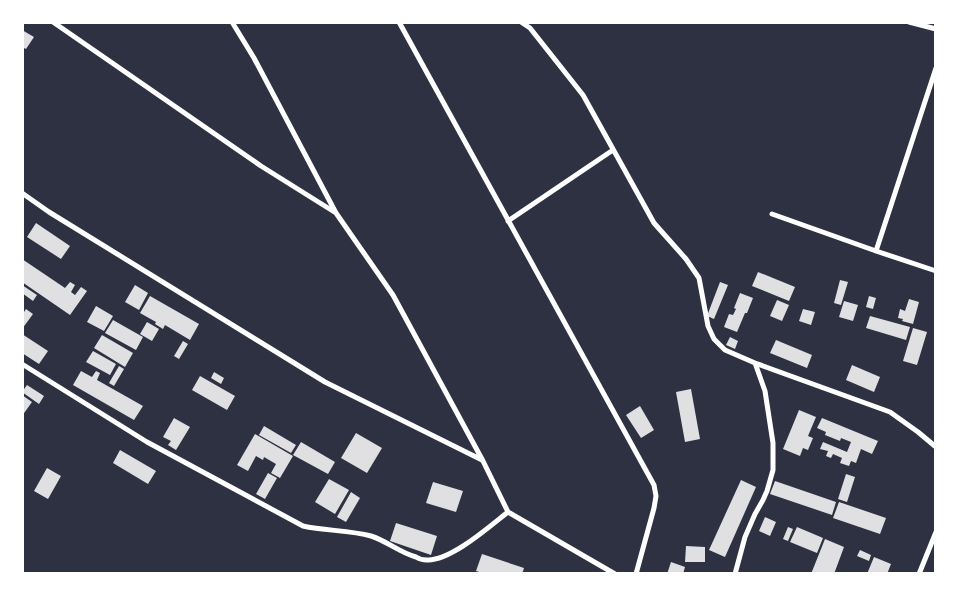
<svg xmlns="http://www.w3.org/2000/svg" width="958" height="596" viewBox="0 0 958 596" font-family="Commissioner,sans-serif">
	<rect width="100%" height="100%" fill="#2d3142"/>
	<path fill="#e0e0e3" d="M22,30L34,37L26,49L22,47Z
		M36,223L70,246L61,259L27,237Z
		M22,259L65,288L70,282L75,285L71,292L75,295L81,287L87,291L70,315L22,282Z
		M758,272L795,287L789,301L752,286Z
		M840,280L848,282L841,305L834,303Z
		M720,282L728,285L714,319L707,316Z
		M22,285L37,295L33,301L22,293Z
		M135,285L148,293L139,310L125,302Z
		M740,293L753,298L747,313H745L737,332L724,327L729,314L733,315L736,309L734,308Z
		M150,296L199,324L190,340L165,325L163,329L155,324L156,322L140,313Z
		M869,296L876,298L873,309L866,307Z
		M909,299L919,302L913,324L902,321L903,319L898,318L900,309L905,311Z
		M777,300L789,305L782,321L770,316Z
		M844,301L858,305L853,321L839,317Z
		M96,306L113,316L104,331L87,322Z
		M26,309L33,314L22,329V315Z
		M803,309L815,312L811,325L799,321Z
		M870,316L910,327L906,340L866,328Z
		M113,320L143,337L136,350L105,333Z
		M147,322L159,329L152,341L140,334Z
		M913,328L927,332L917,365L903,361Z
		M22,334L48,351L39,364L22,353Z
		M102,335L133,353L125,367L94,348Z
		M730,337L738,341L735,349L726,345Z
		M776,340L812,355L807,368L770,353Z
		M183,341L188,344L179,359L174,356Z
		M93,351L116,364L110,375L86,362Z
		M852,365L880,377L874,392L846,380Z
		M119,366L124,369L114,386L109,383Z
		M81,371L92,377L96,371L100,373L97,380L143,406L134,420L73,385Z
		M214,372L224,378L221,384L211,378Z
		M200,376L235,396L227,410L192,390Z
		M27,385L44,396L39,404L22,392Z
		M691,389L700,439L685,442L676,392Z
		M22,395L32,402L22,416Z
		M640,406L654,430L641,438L626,415Z
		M799,410L816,417L808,436L813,438L808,450L803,448L800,456L783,449Z
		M174,418L190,427L176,450L168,445L171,441L163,437Z
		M822,418L878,441L872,454L861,449L856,463L851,461L849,466L840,463L842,458L833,454L831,458L826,456L828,451L820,449L823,442L847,452L851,442L841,438L840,441L825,435L826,432L817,428Z
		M264,426L296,445L291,453L259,435Z
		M356,433L382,448L367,473L341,458Z
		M255,434L293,456L280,478L271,473L276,464L264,457L263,460L256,456L248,471L237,465Z
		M301,442L335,462L328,474L293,455Z
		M120,450L156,471L148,484L113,463Z
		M47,468L61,476L48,499L34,491Z
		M268,473L277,478L265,499L256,494Z
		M846,474L855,477L847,502L838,499Z
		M329,479L349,490L335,514L315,502Z
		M741,480L756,487L725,557L709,550Z
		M775,481L836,502L832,515L770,494Z
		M433,482L463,491L456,512L426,503Z
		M351,492L360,498L346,522L337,517Z
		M839,502L886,518L880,534L833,518Z
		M765,517L776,522L770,536L759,531Z
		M396,523L437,536L431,555L390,541Z
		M788,527L793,529L788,541L783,539Z
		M797,527L823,538L817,553L790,542Z
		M825,539L844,547L834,574H811Z
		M686,546L705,547V562H685Z
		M860,550L871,555L869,561L857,556Z
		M482,554L524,568L522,574H486L476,571Z
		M874,557L891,564L887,574H867Z
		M671,562L685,567L683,574H667Z"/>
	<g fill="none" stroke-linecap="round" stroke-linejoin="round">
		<path stroke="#fff" stroke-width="5" d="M53,22L261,166L336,213
			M232,22L254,58L336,213L393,295L483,461L508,512L615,574
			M399,22L654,485L656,496L654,508L636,574
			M521,22L530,28L583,95L654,223L686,259L699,278L708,326L714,339L725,350L755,363L890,412L918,432L936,447
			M909,22L936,29
			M22,193L49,212L325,382L482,460
			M772,214L876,251L936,271
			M508,221L613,150
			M876,251L936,68
			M22,364L147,442L303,526C325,531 349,530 371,536C387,541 400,553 416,557C419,559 424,560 427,560C451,561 490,526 508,512
			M735,574L745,537L755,514L763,500L767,491L773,470V443L765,391L755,363
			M919,574L936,532"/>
	</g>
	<rect width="958" height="596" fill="none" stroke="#ffffff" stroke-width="48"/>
</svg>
